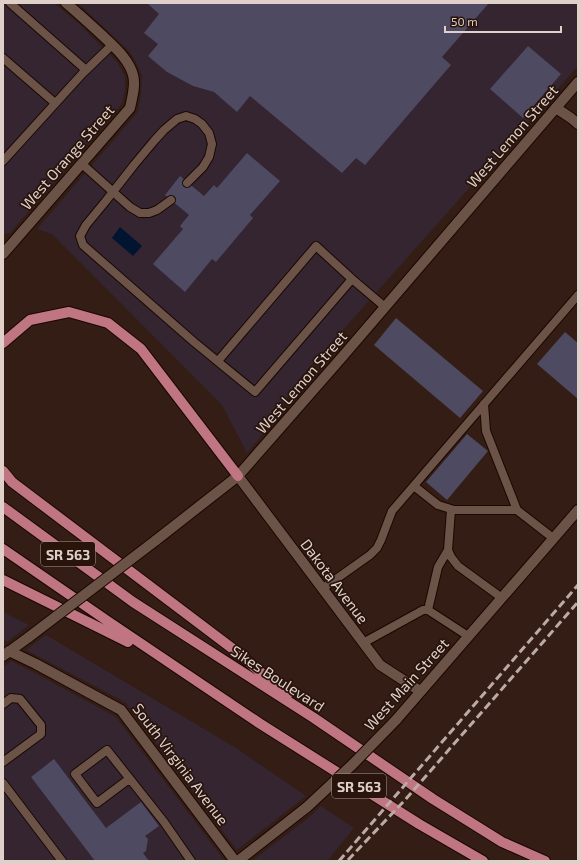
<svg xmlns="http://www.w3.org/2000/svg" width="581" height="864" viewBox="0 0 581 864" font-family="'Exo 2',sans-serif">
	<rect width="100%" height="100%" fill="#331d14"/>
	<path fill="#342531" d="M3,3H54L78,23L117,62L125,76V89L122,104L10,233L3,234Z
		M78,3H578V66L301,377L258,440L247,453L222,405L52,234L37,229L136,114L138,111L141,94L142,76L137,64L129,51Z
		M3,612L29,625L7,642L4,640L3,642Z
		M46,635L236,748L306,796L237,850L125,702L26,650Z
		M11,661L33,672L116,717L224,860L223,861H3V667Z
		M321,806L354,828L327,861H252L307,819Z"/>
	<path fill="#011430" d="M120,227L142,246L133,256L112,238Z"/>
	<path fill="#4e4a61" d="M147,3H489L442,57L451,65L365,165L356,158L342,173L250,96L237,112L214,92L193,86L167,72L148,56L158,44L144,33L159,14Z
		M528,46L561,74L523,118L490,89Z
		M247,153L280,181L250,215L253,218L216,262L212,259L185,292L153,264L183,229L180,226L189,215L165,195L180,176L204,196L214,185L217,188Z
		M396,318L483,391L460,418L374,345Z
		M565,332L578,343V399L537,364Z
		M467,434L488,451L447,500L426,482Z
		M54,759L106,828L141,802L159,826L145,836L148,839L146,851L143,853L149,861H95L31,777Z"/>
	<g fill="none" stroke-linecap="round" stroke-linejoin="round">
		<defs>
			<path id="lane" d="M10,3L86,70
				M3,58L55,103
				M3,161L82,74L112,45
				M82,164L130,207L140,213H149L157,210L171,200
				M187,183L203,167L209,157L212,144L209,133L202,124L195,119L186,116L177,119L164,130L154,141L134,165L105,202L86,225L80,236L83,245L194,342L255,392L352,279
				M218,361L316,246L352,279L385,307
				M484,404L486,431L517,510L553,538
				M414,486L438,505L454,510H517
				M451,510L448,550L451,557L458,566L502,598
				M322,589L370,555L377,548L381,540L392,511L578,295
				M428,610L438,567L448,550
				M363,643L423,610H428L468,636
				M3,704L11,698L20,699L41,725V734L3,762
				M129,779L97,803L75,774L107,750L164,822L191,861
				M3,783L62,861"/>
			<path id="street" d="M556,108L571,118L578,124
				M9,651L36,664L121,710L235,861"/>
			<path id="secondary" d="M3,254L130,108C132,98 136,85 133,75C129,59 114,47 103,36C91,25 79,14 66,3
				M238,476L380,665L420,691
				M155,541L238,476L343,356L578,82
				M3,656L29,637
				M396,720L578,510
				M238,861L307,807"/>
			<path id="primary" d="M3,343L30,320L69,312L108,323L141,349L238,476
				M3,471L12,482L237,652L287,695
				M3,507L133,602L314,718L433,799L502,842L545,861
				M3,549L109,622L259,723L419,824L483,861
				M3,580L128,642"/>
		</defs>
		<use href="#lane" stroke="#1a0701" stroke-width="10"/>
		<use href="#street" stroke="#1a0701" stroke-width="12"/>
		<use href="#secondary" stroke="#1a0701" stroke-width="12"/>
		<use href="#primary" stroke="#1a0701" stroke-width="12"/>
		<use href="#lane" stroke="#6c5348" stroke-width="8"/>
		<use href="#street" stroke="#6c5348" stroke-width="10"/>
		<use href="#secondary" stroke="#6c5348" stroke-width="10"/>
		<use href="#primary" stroke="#c07582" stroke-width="10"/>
		<path stroke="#bcaba5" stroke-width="3" stroke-dasharray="8 4" stroke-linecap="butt" d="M348,860L405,800L578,602
			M339,861L578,585"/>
		<defs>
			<path id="secondary-bridge" d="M29,637L155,541
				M307,807L353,764L396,720"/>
		</defs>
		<use href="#secondary-bridge" stroke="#1a0701" stroke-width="12" stroke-linecap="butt"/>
		<use href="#secondary-bridge" stroke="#6c5348" stroke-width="10"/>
	</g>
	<g text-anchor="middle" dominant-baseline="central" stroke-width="3.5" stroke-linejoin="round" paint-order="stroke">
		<g fill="#28140b" stroke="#a89891" stroke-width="1">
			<rect x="41" y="542" width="54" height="24" rx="3"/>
			<rect x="332" y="774" width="54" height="24" rx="3"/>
		</g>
		<g font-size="14" font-weight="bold" fill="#dfd0ca">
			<text x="68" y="554">SR 563</text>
			<text x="359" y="786">SR 563</text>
		</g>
		<g font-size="15" fill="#dfd0ca" stroke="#28140b">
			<text transform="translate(512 136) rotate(-49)">West Lemon Street</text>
			<text transform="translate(67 157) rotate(-49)">West Orange Street</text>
			<text transform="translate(301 382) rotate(-49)">West Lemon Street</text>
			<text transform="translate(335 581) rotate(53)">Dakota Avenue</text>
			<text transform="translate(278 678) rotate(33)">Sikes Boulevard</text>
			<text transform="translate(406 684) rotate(-48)">West Main Street</text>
			<text transform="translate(181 764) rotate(53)">South Virginia Avenue</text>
		</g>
	</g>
	<rect width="581" height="864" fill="none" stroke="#dfd0ca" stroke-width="8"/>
	<path d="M445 26v6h116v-6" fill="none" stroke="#dfd0ca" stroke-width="2"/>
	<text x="451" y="26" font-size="12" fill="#dfd0ca" stroke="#28140b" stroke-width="3" paint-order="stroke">50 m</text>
</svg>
